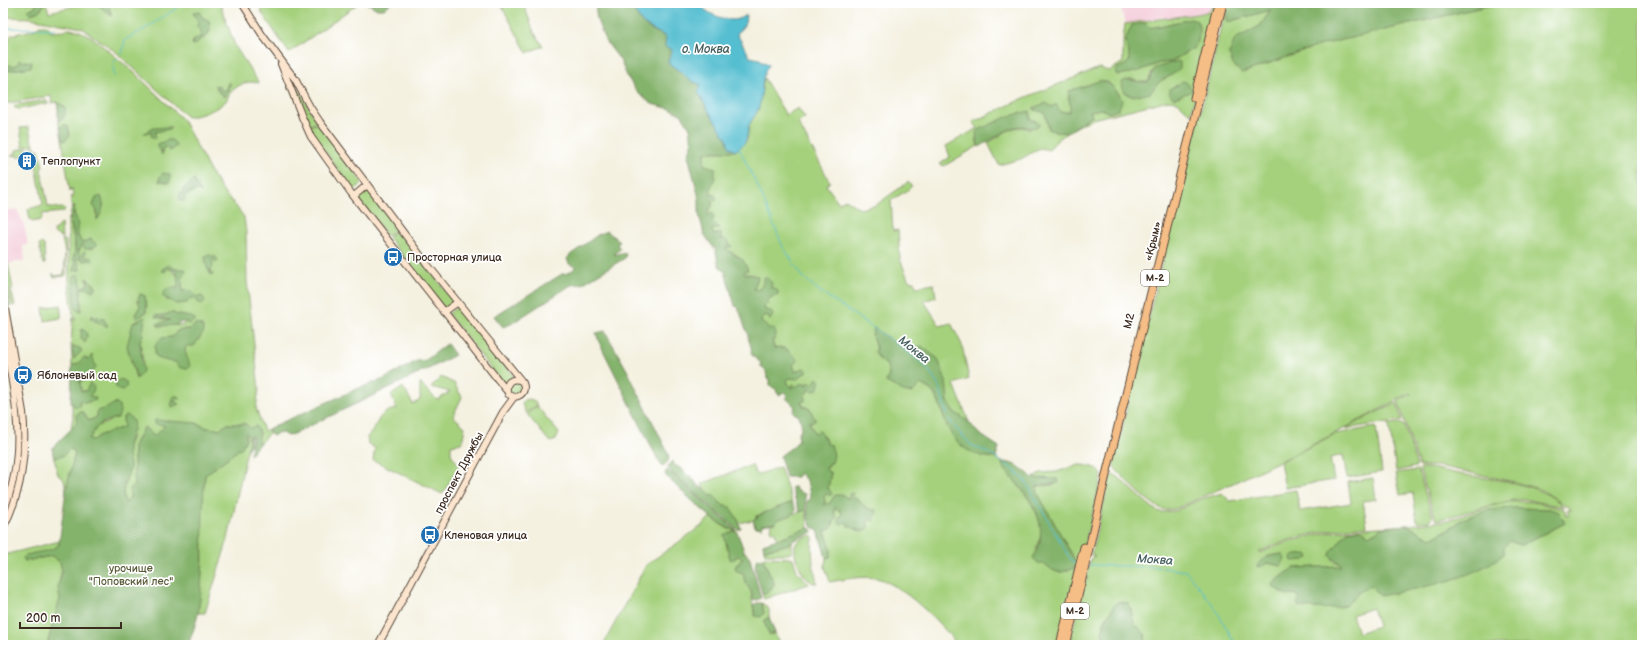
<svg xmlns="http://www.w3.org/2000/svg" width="1645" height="648" viewBox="0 0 1645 648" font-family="'Balsamiq Sans',sans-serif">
	<rect width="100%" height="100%" fill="#fff"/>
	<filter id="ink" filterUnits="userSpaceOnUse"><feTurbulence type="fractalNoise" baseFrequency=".025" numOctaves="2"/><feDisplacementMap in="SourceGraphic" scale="8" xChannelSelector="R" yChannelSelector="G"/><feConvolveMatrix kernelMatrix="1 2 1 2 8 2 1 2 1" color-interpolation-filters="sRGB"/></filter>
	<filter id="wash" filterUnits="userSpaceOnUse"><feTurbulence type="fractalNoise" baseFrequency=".012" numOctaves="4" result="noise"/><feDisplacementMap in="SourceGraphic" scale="16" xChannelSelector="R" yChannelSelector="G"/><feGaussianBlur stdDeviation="0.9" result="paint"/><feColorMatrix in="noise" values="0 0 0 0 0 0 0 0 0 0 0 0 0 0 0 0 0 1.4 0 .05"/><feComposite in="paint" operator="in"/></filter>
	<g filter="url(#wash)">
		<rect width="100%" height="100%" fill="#f4f1e0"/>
		<path fill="#f4cfdc" d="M1107,3H1214L1209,12L1169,19L1162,17L1125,24L1120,4H1108Z
			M17,209L24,224L28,245L23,246L25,260L7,264L3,243V211Z"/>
		<path fill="#a5d17d" stroke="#707e4e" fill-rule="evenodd" d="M10,3H38L36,6L27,11L30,14L37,12L43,7V3H46L49,12L75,6L74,3C82,3 95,1 102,6C106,9 107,13 111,15L108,5L101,3H220L235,46L259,83C248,80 239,84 231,92C228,95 228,100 224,103C214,111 199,116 187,117L116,52L82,28L30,18L3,17V12L6,10L5,5ZM199,12L202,17L209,21L210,31L205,38H202L194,45L192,44L193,41L201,36V31L197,27L198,20L193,13ZM228,83H230L229,92L223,96V94L219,93L215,85L220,87L222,91L227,90Z
			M260,3H359L289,53L262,13Z
			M500,3H523L534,32L543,46L527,53Z
			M1214,3H1219L1191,114C1182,108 1182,101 1169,100L1093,119C1079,125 1058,136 1049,150L1040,148L1021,159L999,165L988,143C1005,134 1011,123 1031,129L1036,121L1030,119V111L976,138L978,146L944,166L940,164L950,157L946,146L978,128L973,122L1024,98L1099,68L1109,71L1123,62V39L1125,24C1153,19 1181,17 1209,12ZM1191,19L1195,47L1171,62L1160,63L1139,71L1119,75L1117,68L1125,66L1129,62V53L1125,41L1132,25L1150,28ZM1152,72L1172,75L1160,81L1150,93L1131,96L1125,93L1131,79L1139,82H1148ZM1099,81L1108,82L1120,95L1109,113L1102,109L1089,111L1092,116L1067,133L1049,130L1045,113L1069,112L1071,106L1068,97L1074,89L1086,87ZM1186,82L1192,89L1187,92L1172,87Z
			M1499,3H1642V645H1146L1145,634L1134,623L1129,603L1117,602L1105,620L1102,632L1108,645H1069L1086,578L1088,579L1087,574L1091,558L1095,556L1091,555L1092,551L1110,477L1113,475L1117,476L1147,503L1157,511L1162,512L1175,511L1201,499L1222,493L1230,501L1296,490L1300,511L1351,503L1348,482L1373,478L1376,499L1363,501L1367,526C1331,529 1292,536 1259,552L1260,553C1293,538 1330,531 1366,528C1392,526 1417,525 1442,521C1465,517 1487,505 1510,502C1529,499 1546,505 1564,509L1567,516H1569L1567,510L1568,509L1571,511V509L1542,490L1515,482L1438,466H1419L1398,401L1411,394L1410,393C1344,429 1276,465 1206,495C1196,499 1178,510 1167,510C1154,510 1122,477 1113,466L1176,205L1204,99L1223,18L1227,10V22L1271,10L1260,26L1235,39L1242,73L1321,45ZM1516,508L1550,509L1565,523L1521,545L1510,541L1504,547L1362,588L1346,605L1299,600L1298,596L1294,594L1288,596L1272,586L1274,582L1294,568L1341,566V564L1334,561L1330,555L1331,552L1368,535L1407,525L1431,538L1448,530L1463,519L1489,510ZM1282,554L1281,566L1268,563V556ZM1372,608L1378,626L1358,633L1352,615Z
			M40,25L48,26L51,32L64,31L68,29L77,30L92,37L136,74L183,120L211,173L224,193L232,201L244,217L246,232L247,281L259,389L256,408L264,431L276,425L269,429V433L259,444L251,428H249L246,424H228L219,429L207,428L196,423L166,426L154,436L144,427C141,433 135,441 134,448C132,466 140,489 126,503C119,491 128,479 130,466C130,463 128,459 128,456C127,449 128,444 132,437L123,417L124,427L100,435L94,440L89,439L97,426L107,423L112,419L107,408L98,411L97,417L88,421L85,417L78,419L74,427L71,428L73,416L71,402L75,407L80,400L89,396L86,391H81L80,380H84L88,376V360L72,366L71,343L73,317L75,321V315H73L69,282L68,219L70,217L75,248L76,270H80L76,259L82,243C75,233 80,231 77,222C76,214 74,217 74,206L72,207L71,196L73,198L72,188L70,192L62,139L65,141L70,134L68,126H61L60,128L58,121L64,118L57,102L52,103L51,96L3,104V71L26,68L32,64V63L3,67V45L8,43L11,35L33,30ZM194,180L198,190L184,196L179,195C185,191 187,184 194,180ZM96,201L104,204L97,219ZM171,267L175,269L179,268L185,274L182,276V291L197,297L198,303L196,300L190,298L186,303L166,300L178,289L179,277L170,269L167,268ZM140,294L145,296L147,306L146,313L135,315L140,306L138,300ZM174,314L193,318L180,326L177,325L158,326L160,323L168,322L170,320L158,318L161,315ZM196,324L187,346L185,348V355L188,359L173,362L167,361L161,338L173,337L184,329H190ZM143,334L140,341L143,362L136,379L127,346Z
			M292,78L317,122L308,126L291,80Z
			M764,78L786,115L798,108L805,118L798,123L830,182L826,185L839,203L845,199L860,209L876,205L908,182L912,186L908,190L891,200L893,231L898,230L900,259L909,281H914L916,287L934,284L936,297L924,301L940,326L951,323L962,345L969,379L954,384L969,422L954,412L948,402L938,359L921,346L912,349L901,347L874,328L872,336L879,359L887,365L889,375L886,382L912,393L921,384L932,391L938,401L948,427L986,457L996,458L1002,462L1003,467C1020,488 1053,520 1036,549C1041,556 1049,572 1059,572C1064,572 1071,568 1078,568L1060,645H957C944,625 899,582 876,578C861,576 845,579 830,582L825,567L826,558L830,557L831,550L825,531L831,529L834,521L835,507L841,511L842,514L839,518L849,523L859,531L862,532L870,518L874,517L876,515L852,497L845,498L835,495L830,503L823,506L825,502L824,496L827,494L831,473L827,471L826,467L828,445L824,437L816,434C811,427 808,424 813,417L807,407L803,406L801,402L804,394L815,382L813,384L807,383L808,386L806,387L805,383L795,388L789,386L787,380L790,378H797L804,374V368L795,372L793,364L787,349L780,347L774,348L772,340L774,329L769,328L761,322L762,317L767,315L770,320L772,315L765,310L764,305L768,299L778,295L771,287L763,283L760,290L754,289V286L758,279L752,274H745L738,256L726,249L728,246L721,239V233L713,235L711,221L712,213L708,215L707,212L712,206L710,185L716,177L704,165L705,152H723L747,141L749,125L758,109Z
			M46,100L49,105L47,103L46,105L43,104L20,109L15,108V105Z
			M318,123L363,183L353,191L308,127Z
			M29,127L32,143H34V145L23,147L20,128Z
			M35,146V149H39L43,167L41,169L48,207C52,206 56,209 63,208L65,210L63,212L42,214L43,218L41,220L32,222L30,220L28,209L43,205L34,154L17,157V155L12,156V154L16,153V150L27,148L28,151Z
			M365,189L368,190L397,228L387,236L357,197Z
			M61,224L62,238L54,233V230Z
			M398,229L454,302L445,309L388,237Z
			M3,239L13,289L11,290L15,305L12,306L5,269L7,265Z
			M62,239L66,241V275L65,276L54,277L53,276V273L54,276L64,275L65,253Z
			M41,243L44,245L45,264H43L39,245Z
			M3,266L10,306H8L3,282Z
			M61,305V318L45,321L43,308Z
			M459,306L515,377L504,385L448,314Z
			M3,309C10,349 22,391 22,432C22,453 18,475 13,496L11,498L20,445V431L17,401Z
			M441,377L454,383L462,397L453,416L465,427L462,443L451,445V454L459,465L446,489L442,494L373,460L375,448L368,444L367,437C380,425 375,412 397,409L391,395L403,387L413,404L420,400V383L437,400L450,392L431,387Z
			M509 388a6 6 0 1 1 12 0a6 6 0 1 1-12 0Z
			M528,399L533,400L537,405L526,413L522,404L524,400Z
			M1395,403H1397L1402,420L1344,429Z
			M537,406L559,433L556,440L551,442L548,440L527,414Z
			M1399,423L1404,425L1417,466L1415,467L1396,471L1389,424Z
			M1376,427L1382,472L1347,478L1343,455L1330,458L1334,480L1285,488L1280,462L1335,434Z
			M246,432L249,436L248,446L228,539L205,613H198L203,560L202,502L205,475L242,447Z
			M69,449L73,450L75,453L66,490L64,480L58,475L54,458L63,456Z
			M752,465L756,475L780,467L792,502L756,516L759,517L753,520L739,523L730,507L724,506L713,495L711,496L701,484Z
			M1079,465C1088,465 1098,467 1102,475L1081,560L1080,562H1076L1038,494L1037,486L1055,485L1033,478L1040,473L1056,472Z
			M1421,468C1435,467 1447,472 1460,474C1492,480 1541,482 1564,507L1524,499L1508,501L1437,520L1435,517L1420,470Z
			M1418,470L1433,517L1430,521L1417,522L1413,493L1400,495L1396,473Z
			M806,510L808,528L777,539L775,532L771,531L772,523H776L777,520C787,516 796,513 806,510Z
			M710,517L728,529L736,530L737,532L734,531L735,559L738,556L745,558L735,566L743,573L745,582L751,591L754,613L758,616L764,613L762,603L769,609V617L764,621L769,635L775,633L780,645H603L646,565L703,525Z
			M811,535L813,537V541L812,543L813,566L814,567L817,583H813C809,580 804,576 802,572C798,566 791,548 797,542C800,538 807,537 811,535Z
			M60,541C56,554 37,553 26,555L25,561L52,556L60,562L62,570L58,587L60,599L48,641L50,645H3V555Z
			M792,542V552L788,554H765L764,550L786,545Z
			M764,557L793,558L797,571L809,584L764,599L762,593L766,594L773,586L774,583L763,559Z"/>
		<path fill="#84b36c" stroke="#606e45" d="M38,3H43L44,6L37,12L30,14L27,11L36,6Z
			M94,3L108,4L112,16C105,13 102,6 94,3Z
			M367,3H391L384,9H377Z
			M595,3C605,3 626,2 634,10C638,14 639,21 644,25C663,38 676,34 668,63L682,73L689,80L701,85L698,92L711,115L727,139L729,147L735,151L705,152L704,165L715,168C716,181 710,182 711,195H715L717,200L712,201V206L707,212L708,215L712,213L714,218L712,221L719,228L715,230L713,228L712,232L714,235L721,233V239H725L732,246L730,248L728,246L726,249L743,260L748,270L744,272L745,274L758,276L754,289L760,290V287L763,285V278L766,277L772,283L771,288H774L778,291V295L768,299V303L764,305L765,310L771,311L773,315L770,320L767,315L762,317L761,322L769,328L774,329L776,334L775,340H772L774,348C784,346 792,352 798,361L793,364L795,372L804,368L807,371L797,379L790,378L787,380L789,386L792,388V385L794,384L795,387L800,384L805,383L806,387L808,386L807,382L813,384L817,378L820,381L817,390L812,391L809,389L807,393L804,394L806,397L805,401L801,402L803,406L811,410L813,416L815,418V421L813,422H809L815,434L818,431H820L828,445L831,444L834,455L832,463H829V467H826L827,471L831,473L828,488L832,494L830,496L827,494L824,496L825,502L823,505L830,503L835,495H844L846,498H849V494L853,493V498L858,499C863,506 868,510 876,510L877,514L874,517L875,520L873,521L870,519L867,523L869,528L862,532L847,525L848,523L845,522L842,524L838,522L842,514L841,511L835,507L834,511L837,518L834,521L831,529L825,531L831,550L830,557L826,558L818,530L811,526L808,517L807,501L811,499L807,481L800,473L797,477H786L780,456C787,450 795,447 799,439L798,434C803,427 802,422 798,415L795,414L793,412L795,407L786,398L787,394L782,393L780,395L777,393L776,389L770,386V379L767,378L766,371L761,367V363L751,354C753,346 747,341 748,333C743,326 742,315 738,307L735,306L725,272L719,266L715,248L713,247L704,234L699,214V198L688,155L692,145L690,128L682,115L671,109L652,104L638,93L628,78L620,60L605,40L597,20Z
			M1231,3H1499L1321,45L1242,73L1233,65L1229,54L1235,39L1260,26L1271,10L1227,22L1228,4Z
			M199,12L202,17L209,21L210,31L205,38H202L195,45L192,44L193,41L201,36V31L197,27L198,20L193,13Z
			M1191,19L1197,21L1199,26V35L1198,41L1195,47L1171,62L1159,63L1139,71L1119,75L1116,74L1115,71C1118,66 1125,66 1129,62V53L1125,41L1132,25L1146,23L1151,28Z
			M19,60L22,62L25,61L32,62L31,67L3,71V67H5L7,65L15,66L18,64Z
			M1178,61L1180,62V68L1172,75L1160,81L1150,93C1142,95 1128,99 1124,90C1122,86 1121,85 1123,81C1132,78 1139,84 1148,82L1155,68Z
			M1099,81C1110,81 1118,91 1122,100L1119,109L1109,113L1102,109L1090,111L1092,115L1067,133L1049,130L1045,113L1035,110L1033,108L1046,103L1052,107L1056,104L1060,112H1069C1072,105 1068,99 1069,91Z
			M1182,81L1186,82L1192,89V91C1186,93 1181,96 1175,98C1170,96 1169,94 1169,89L1178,85Z
			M230,82L229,92L223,97V94L219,93L218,90L215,85L220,87L222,91L227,90L228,83Z
			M57,102L65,107C66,115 65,117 58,121V110Z
			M1030,111V119L1039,123L1038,127C1030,129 1024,125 1016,127C1006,129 989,142 979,147L978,146L976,133L978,130L1009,116Z
			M64,124L68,126L70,135L65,141L62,139L60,128Z
			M168,127H171L170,129L155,132V138H153L151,136L152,133H144L154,128Z
			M168,140H172L177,145L171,151L168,150L169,148L167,147L163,148L162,155L160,149L157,147L158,144Z
			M163,173L170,174L171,177L169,183L161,181L159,182L160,176Z
			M194,180L195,184L198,186V188L202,193L196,190L193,193L191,192L184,196L185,200L183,201H180L179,195L183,193V189Z
			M101,196C105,205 103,212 97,220V211L93,205L96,198Z
			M75,206L74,215L78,221L77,234L82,243L91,239L97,245L94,248L85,249L82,244L81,248L78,251L81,258L83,257L82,255L83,252H85L86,258L90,257L94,260L83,261L81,258L76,259L79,263L80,270H76L74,272L75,264L73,258C79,247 72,231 70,219C70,215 71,211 72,207Z
			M607,231L620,242L617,244L620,249L614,254L615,255L620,253L626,254L625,258L582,284L571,285L511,324L503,327L494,316L562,274C567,274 572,271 576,267L569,264L567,259L570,255L599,234Z
			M209,255L216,257L218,259L216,263L214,259L212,260L213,267L210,270L213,275H211L207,268L205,257Z
			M169,265L175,269H185L186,272L182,276V291L190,290L197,297L202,296L205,300L204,303L201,304L196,300L190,298L187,303L176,304L162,296L166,289L173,287L178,289C176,280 182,272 168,268L165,272L162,271V269Z
			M78,274L80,277L81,288L88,284L86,278L95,285V288L93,291L86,288L81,289V311L76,310L75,307L73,277Z
			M140,294L145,296C147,308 149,314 136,318L135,315L140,306L138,300Z
			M172,312C179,318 190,314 196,320L189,324L186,322H181L177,325L158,326L157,324L170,320L155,317L156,315L163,316Z
			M93,315L95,318L98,316L101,319L103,318L108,326H104C100,322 95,322 90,318Z
			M145,317L143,334L140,341L143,371L137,379L127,346L133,323Z
			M196,324L202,326L204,332L194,346H187L185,348C185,355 189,360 190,367L187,369C180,368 178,367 175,361L173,362L160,359L155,355V346L161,338L173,337L177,331L190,329Z
			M874,328L901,347L912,349L921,346L938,359L946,381L948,402L954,412L969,422L978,433L999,447L996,458C973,457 957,447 947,426C942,415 941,402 933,392C930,389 925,386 921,384L912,393L905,392L886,382L889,375L887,365L879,359L875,352L876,347L872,336Z
			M83,329C89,335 87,336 85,343L81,339V330Z
			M605,331L627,370L668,453C670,460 668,463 662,466L659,462L599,342L596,333Z
			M447,344L455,355L425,371H421L418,374L289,436L279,432L273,436L269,433V429L276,425L359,388L384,379L417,361L426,360Z
			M73,346L80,348L82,351L74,359L72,351Z
			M92,355L96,368L84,381L80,380L81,391H86L90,383L94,387L93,392L89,396L95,397L96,400L85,403L80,400V406L75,407L71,402L72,366L79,363L84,357L88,360Z
			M115.5 385a5.5 5.5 0 1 1 11 0a5.5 5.5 0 1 1-11 0Z
			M175,396H179L180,399L175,400V402L179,404L172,407L171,403L173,402L172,398Z
			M115,403L119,405L120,412L118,418C114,418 99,424 97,427C94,431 92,435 89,439L94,440L100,435L124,427L123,417L126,415C142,421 128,437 128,448C127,454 129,458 130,464C131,476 117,489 126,503L130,499V489L134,486V446L144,427L154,436L165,426L155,424V420L196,423L207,428L219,429L228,424H246L250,428L256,426L260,434L258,440L259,444L250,455L253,439L251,435V445L248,448L249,436L246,433V440L242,447L205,475C200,521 206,567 198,613C196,624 192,634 188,645H50L48,641L60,599L58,587L62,570L60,562L52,556L25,561L23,558C32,550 48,554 59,545L66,489L75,453L73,450L69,449L63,456L54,458C53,455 52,452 53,448C57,441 72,430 77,422L76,415L79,412H83L89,421L97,417V411L107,408Z
			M673,461L674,465L682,469L688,476L690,475L698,486L706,490L711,496L713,495L724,506L730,507L738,520L741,528L738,530L673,474L668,468L671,462Z
			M1002,462C1015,462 1024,470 1033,478L1058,479L1059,483L1037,486L1038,494L1076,562H1080L1078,568C1072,568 1063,573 1059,572C1051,572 1049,564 1038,563L1033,558C1035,552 1040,546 1040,540C1045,511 1020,487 1003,467Z
			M667,470L729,524L736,530C722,532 679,488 667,477L665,474Z
			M792,487H795L797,491L805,494L806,510L800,512L791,488Z
			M792,502L796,510L792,515L777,520L776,523L761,525L763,526L762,528L755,527L753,520L758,517H755Z
			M1516,508L1550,509L1559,512L1565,523L1521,545L1510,541L1504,547V554C1470,581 1422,587 1380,596L1372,586C1357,589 1358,596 1347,604C1336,611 1312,608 1299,607L1297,604L1299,600L1298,596L1294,594L1288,596L1272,586L1274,582L1294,568L1341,566V564L1330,556L1331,552L1348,531C1356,530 1362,528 1368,535L1376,532L1380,528L1407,525L1431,538L1448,530L1463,519L1489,510Z
			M808,528L812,529L813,532L798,538L786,545L764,550L763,544Z
			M734,531L737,532L745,553L749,555L761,598L757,600L753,599L751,591L745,582L743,573L737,571L735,567L738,564L740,560L743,558L738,556L732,560L730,559L724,535Z
			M1282,554L1285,559L1281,566L1268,563L1260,567L1257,566C1262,556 1272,556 1282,554Z
			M1307,554L1309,557L1305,560L1292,561L1291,557L1296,555Z
			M757,558L763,559L774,583L773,586L766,594L762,593C760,583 752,568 757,558Z
			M1117,602L1129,603L1134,623L1145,634L1146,645H1108L1102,632L1105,620Z
			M757,603H762L764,613L761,617L755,616L753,605Z
			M769,617L775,633L769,635L764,621Z"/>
		<path fill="#54bed0" stroke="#487477" d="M615,3H700C705,14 722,19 734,20C738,20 742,17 746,15L745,24L737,34L750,57L760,59L762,62L767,63L769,65C759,78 764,95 758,110C756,115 751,120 749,126C746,140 748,143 735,151L729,147L727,139L711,115L698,92L701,85L689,80L682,73L668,63L672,50L665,47L666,37L643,24L633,9Z"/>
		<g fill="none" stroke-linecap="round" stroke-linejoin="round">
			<path stroke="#54bed0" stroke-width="1" d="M3,28L56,29
				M122,54L125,40L150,26L184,3
				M114,76L113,63L118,58
				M739,148L759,189L783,247L803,277L818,290L901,347L924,365L933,376L940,389L947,415L953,425L971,445L987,452L996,458L1013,469L1026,482L1069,557L1074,563L1077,565
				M1089,565L1157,567L1186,571L1214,606L1236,645"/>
		</g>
	</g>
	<g filter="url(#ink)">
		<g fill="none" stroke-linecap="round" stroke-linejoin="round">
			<defs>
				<path id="secondary" d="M242,3L263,36L295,79L310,107L320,122L427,264L523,383C526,391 522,396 514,397L508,394
					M281,64L302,117L311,137L351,193L506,390
					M354,196L367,185
					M3,296L23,412C27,451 22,493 3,528
					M444,312L458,302
					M3,331C14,394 29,451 3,512
					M507,391C506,382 511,378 520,380
					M378,645L503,412L514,397"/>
				<path id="highway" d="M1194,98L1218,3
					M1060,645L1084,547
					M1066,645C1081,587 1093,529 1107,471C1145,314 1184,159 1223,3"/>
			</defs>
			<use href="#secondary" stroke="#57483b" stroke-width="8"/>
			<use href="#highway" stroke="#57483b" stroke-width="9"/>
			<use href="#secondary" stroke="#fbe5cf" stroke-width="6"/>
			<use href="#highway" stroke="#f6be87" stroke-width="7"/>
		</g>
	</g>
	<defs>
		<symbol id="building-disc" viewBox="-11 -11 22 22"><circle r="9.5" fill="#1f6fb2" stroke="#fff"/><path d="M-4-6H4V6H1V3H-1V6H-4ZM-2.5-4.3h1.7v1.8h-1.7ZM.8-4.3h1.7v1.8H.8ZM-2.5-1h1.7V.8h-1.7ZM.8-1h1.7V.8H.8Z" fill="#fff"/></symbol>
		<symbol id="bus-disc" viewBox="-11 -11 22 22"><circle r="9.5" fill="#1f6fb2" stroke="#fff"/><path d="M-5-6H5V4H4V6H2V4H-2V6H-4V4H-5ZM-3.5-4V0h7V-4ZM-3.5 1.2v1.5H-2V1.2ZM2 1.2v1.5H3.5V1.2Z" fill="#fff"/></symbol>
	</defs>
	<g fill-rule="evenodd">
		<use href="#building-disc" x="16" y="150" width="22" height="22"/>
		<use href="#bus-disc" x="382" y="246" width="22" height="22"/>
		<use href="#bus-disc" x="12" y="364" width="22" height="22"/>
		<use href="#bus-disc" x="419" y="524" width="22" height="22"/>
	</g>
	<g text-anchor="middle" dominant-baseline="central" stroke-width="3.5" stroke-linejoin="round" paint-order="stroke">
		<g fill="#fff" stroke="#766a62" stroke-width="1">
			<rect x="1141" y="270" width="28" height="16" rx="3"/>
			<rect x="1061" y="603" width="28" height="16" rx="3"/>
		</g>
		<g font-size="10" font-weight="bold" fill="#3b2a1e">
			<text x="1155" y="278">М-2</text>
			<text x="1075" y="611">М-2</text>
		</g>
		<g font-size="11" fill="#3b2a1e" stroke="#fff" text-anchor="start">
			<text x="41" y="161">Теплопункт</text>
			<text x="407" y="257">Просторная улица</text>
			<text x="37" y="375">Яблоневый сад</text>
			<text x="444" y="535">Кленовая улица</text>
		</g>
		<g font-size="11" fill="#3b2a1e" stroke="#fff">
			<text transform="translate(1153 241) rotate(-76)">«Крым»</text>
			<text transform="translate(1129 321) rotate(-76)">М2</text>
			<text transform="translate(459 473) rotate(-62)">проспект Дружбы</text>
		</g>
		<g font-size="11" fill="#5b5c3a" stroke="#fff">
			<text x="131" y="568">урочище<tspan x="131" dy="13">"Поповский лес"</tspan></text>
		</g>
		<g font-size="12" font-style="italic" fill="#445e5c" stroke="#fff">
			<text x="706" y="49">о. Моква</text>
			<text transform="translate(914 350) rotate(39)">Моква</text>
			<text transform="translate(1155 560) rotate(4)">Моква</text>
		</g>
	</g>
	<rect width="1645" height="648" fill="none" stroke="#fff" stroke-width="16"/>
	<path d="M20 622v6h101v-6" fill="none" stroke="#3b2a1e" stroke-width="2"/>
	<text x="26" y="622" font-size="12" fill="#3b2a1e" stroke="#ffffff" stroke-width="3" paint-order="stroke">200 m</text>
</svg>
